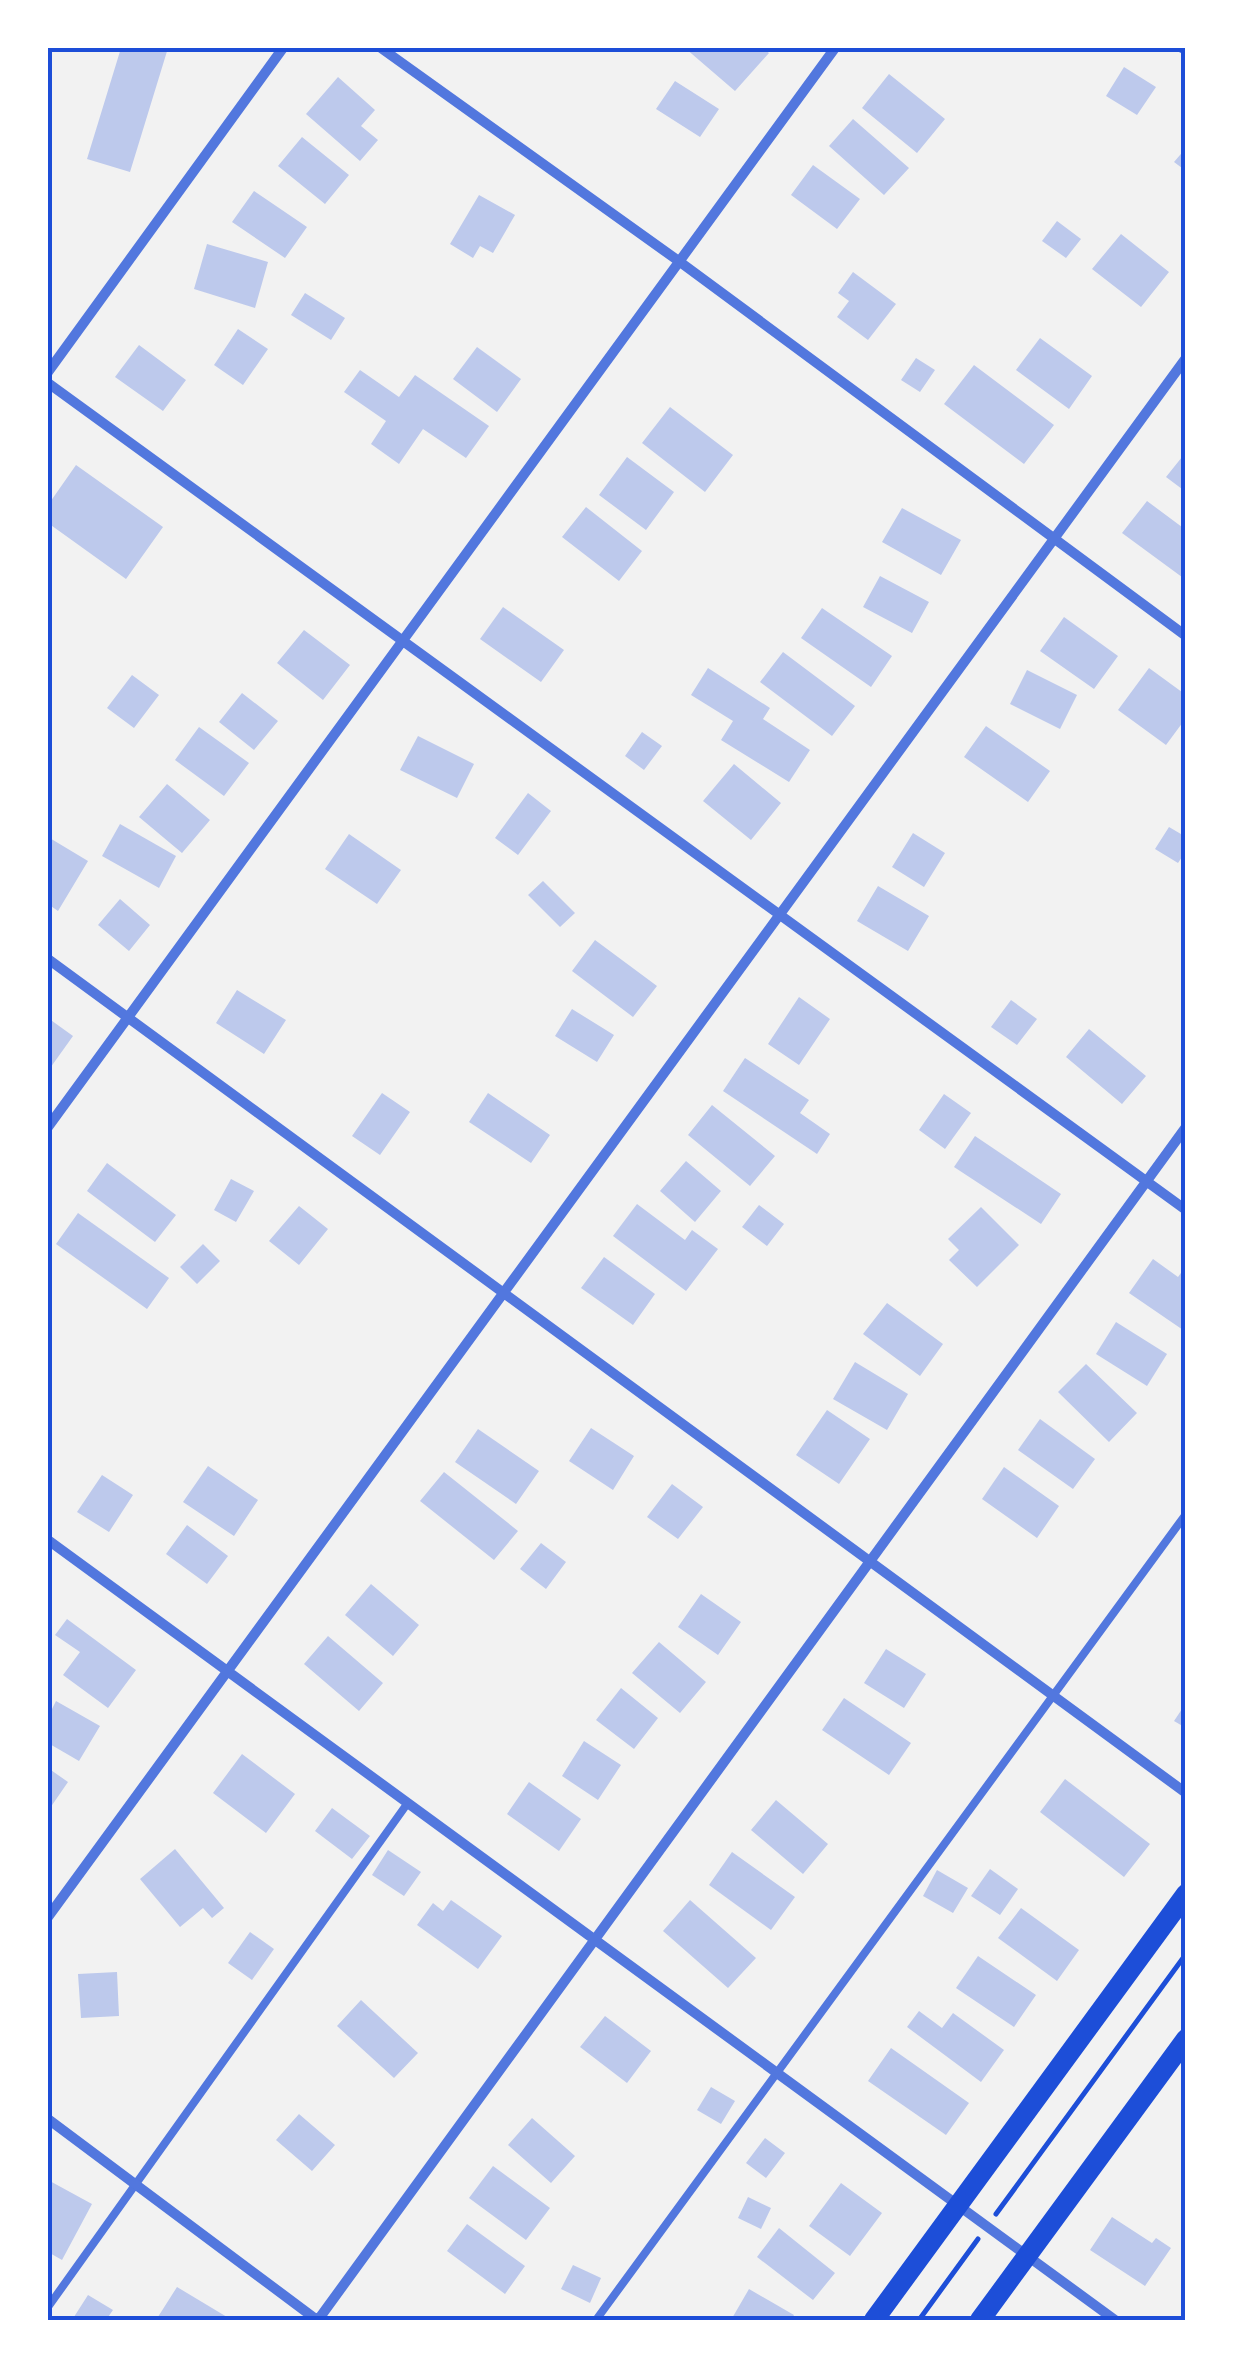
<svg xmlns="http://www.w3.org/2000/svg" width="1233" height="2368" viewBox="0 0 1233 2368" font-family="'Exo 2',sans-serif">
	<rect width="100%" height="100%" fill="#f2f2f2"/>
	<path fill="#bdc9ec" d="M121,48H168L130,172L87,159Z
		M685,48H763L769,53L735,91Z
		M1124,67L1156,87L1137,115L1106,96Z
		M889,74L945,119L917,153L862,108Z
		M338,77L375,110L361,126L378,140L360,161L306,114Z
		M675,81L719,109L700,137L656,109Z
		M853,119L909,168L884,195L829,146Z
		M302,137L349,175L325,204L278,166Z
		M1186,148V171L1174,162Z
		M813,165L860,199L837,229L791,195Z
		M254,191L307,227L285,258L232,222Z
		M479,195L515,215L493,253L480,246L473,258L450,244Z
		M1057,221L1081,239L1066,258L1042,241Z
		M1121,234L1169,272L1141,307L1092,269Z
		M207,244L268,262L255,308L194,289Z
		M853,272L896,304L868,340L837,317L849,301L838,293Z
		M305,293L345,318L331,340L291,315Z
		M238,329L268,349L243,385L214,365Z
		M1040,338L1092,376L1069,409L1016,370Z
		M139,345L186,380L163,411L115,377Z
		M477,347L521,379L497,412L453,379Z
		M916,358L935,370L920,392L901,380Z
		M974,365L1054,425L1024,464L944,404Z
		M360,370L399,397L415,375L489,426L466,458L423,429L399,464L371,444L386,421L344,392Z
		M670,407L733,455L705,492L642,443Z
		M1186,452V492L1166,477Z
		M627,457L674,492L646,530L599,495Z
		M76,465L163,527L126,579L48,523V505Z
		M1147,501L1186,530V580L1122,533Z
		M586,507L642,551L619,581L562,537Z
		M902,508L961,540L941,575L882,542Z
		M880,576L929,602L912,633L863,607Z
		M503,607L564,650L541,682L480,639Z
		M822,608L892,656L871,687L801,638Z
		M1064,617L1118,656L1094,689L1040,651Z
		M304,630L350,665L323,700L277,663Z
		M783,652L855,706L832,736L760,682Z
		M708,668L770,708L763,719L810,750L789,782L721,740L733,721L691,695Z
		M1149,668L1186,695V718L1166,745L1118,710Z
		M1027,670L1077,695L1060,729L1010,704Z
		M132,675L159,695L134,728L107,708Z
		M242,693L278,721L254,750L219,722Z
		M986,726L1050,771L1028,802L964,757Z
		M199,727L249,763L224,796L175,760Z
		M642,732L662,746L644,770L625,756Z
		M418,736L474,764L457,798L400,770Z
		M734,764L781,803L751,840L703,801Z
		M167,784L210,820L182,853L139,817Z
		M528,793L551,811L518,855L495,838Z
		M120,824L176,856L159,888L102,856Z
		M1169,827L1186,837V851L1178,863L1155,849Z
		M913,833L945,853L924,887L892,867Z
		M349,834L401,870L377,904L325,869Z
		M48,837L88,861L58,911L48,904Z
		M543,881L575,913L560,927L528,895Z
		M878,886L929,916L908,951L857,921Z
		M120,899L150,925L129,951L98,925Z
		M595,940L657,986L633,1017L572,971Z
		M237,990L286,1020L264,1054L216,1023Z
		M799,997L830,1019L799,1065L768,1044Z
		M1011,1000L1037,1019L1017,1045L991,1027Z
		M572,1009L614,1035L597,1062L555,1036Z
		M48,1018L73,1036L48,1071Z
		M1089,1029L1146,1076L1122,1104L1066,1057Z
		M745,1058L809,1100L800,1113L830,1134L817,1154L723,1091Z
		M382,1093L410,1112L380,1155L352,1136Z
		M488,1093L550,1135L531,1163L469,1122Z
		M944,1094L971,1113L945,1149L919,1130Z
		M712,1105L775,1156L750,1186L688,1135Z
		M975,1136L1061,1194L1041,1224L954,1167Z
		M686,1161L721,1191L695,1222L660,1191Z
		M107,1163L176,1215L155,1242L87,1191Z
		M231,1179L254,1191L236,1222L214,1210Z
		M637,1204L685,1240L692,1230L718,1249L686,1291L613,1236Z
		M759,1205L784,1224L767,1246L742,1227Z
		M299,1206L328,1229L299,1265L269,1241Z
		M981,1207L1019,1245L977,1287L949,1260L959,1250L948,1239Z
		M78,1213L169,1278L147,1309L56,1244Z
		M203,1244L220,1261L197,1284L180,1267Z
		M604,1257L655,1294L633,1325L581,1288Z
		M1153,1259L1178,1277L1186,1266V1332L1129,1293Z
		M887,1303L943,1344L920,1376L863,1334Z
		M1116,1322L1167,1354L1147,1386L1096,1354Z
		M855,1362L908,1394L887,1430L833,1399Z
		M1086,1364L1137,1413L1109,1442L1058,1392Z
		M827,1410L870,1439L839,1484L796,1455Z
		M1040,1419L1095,1459L1073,1489L1018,1450Z
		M591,1428L634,1456L613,1490L569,1461Z
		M478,1429L539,1471L516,1504L455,1462Z
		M208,1466L258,1500L234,1536L183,1502Z
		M1004,1467L1059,1506L1037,1538L982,1499Z
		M444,1472L518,1531L494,1560L420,1501Z
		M102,1475L133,1495L109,1532L77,1512Z
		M672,1484L703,1507L678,1539L647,1517Z
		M187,1525L228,1556L207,1584L166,1554Z
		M541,1543L566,1562L546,1589L520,1569Z
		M371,1584L419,1625L393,1656L345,1615Z
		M701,1594L741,1622L718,1655L678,1627Z
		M67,1619L136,1670L108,1708L63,1675L80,1652L55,1635Z
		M328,1636L383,1683L359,1711L304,1664Z
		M659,1642L706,1682L680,1713L632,1673Z
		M886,1649L926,1674L904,1708L864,1683Z
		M621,1688L658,1718L634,1749L596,1720Z
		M844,1698L911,1743L889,1775L822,1730Z
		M56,1701L100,1726L79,1761L48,1743V1717Z
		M1186,1703V1728L1174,1721Z
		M584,1741L621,1765L598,1800L562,1776Z
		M242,1754L295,1794L266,1833L213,1793Z
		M48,1768L68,1782L48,1811Z
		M1065,1779L1150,1844L1124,1877L1040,1812Z
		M529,1782L581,1819L559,1851L507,1814Z
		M776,1800L828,1844L803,1874L751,1830Z
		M332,1808L370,1836L352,1859L315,1831Z
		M175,1849L224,1908L212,1918L203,1908L180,1927L140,1879Z
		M388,1850L421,1872L404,1896L372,1875Z
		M732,1852L795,1897L771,1930L709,1885Z
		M990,1869L1018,1889L1000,1915L971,1896Z
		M937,1870L968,1888L953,1913L923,1896Z
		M451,1900L502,1936L478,1969L417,1925L433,1903L443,1911Z
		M690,1900L756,1958L728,1988L663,1931Z
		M1021,1908L1079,1950L1057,1981L998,1938Z
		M250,1932L274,1949L252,1980L228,1963Z
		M978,1956L1036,1995L1014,2027L956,1988Z
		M117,1972L119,2016L81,2018L78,1974Z
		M361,2000L418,2053L394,2078L337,2026Z
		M919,2011L942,2028L953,2013L1004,2050L981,2082L907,2027Z
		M605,2016L651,2051L627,2083L580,2047Z
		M891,2048L969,2103L946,2135L868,2081Z
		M711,2087L735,2101L721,2124L697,2110Z
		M299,2114L335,2145L312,2171L276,2140Z
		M532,2118L575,2156L551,2183L508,2145Z
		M765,2138L785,2153L766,2178L746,2163Z
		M493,2166L550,2208L526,2240L469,2198Z
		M48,2180L92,2204L62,2260L48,2252Z
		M841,2183L882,2213L850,2256L809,2226Z
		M748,2197L771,2208L761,2229L738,2218Z
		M1112,2217L1152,2243L1156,2238L1171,2248L1145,2286L1090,2250Z
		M467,2224L525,2266L505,2294L447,2251Z
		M779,2228L835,2273L813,2300L757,2257Z
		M573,2265L601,2278L590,2303L561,2289Z
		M177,2287L232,2320H156Z
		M749,2289L794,2315L791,2320H731Z
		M88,2295L113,2310L106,2320H72Z"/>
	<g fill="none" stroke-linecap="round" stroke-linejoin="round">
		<path stroke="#1d4ed8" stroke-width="5" d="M996,2214L1186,1954
			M919,2320L978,2239"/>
		<path stroke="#5277de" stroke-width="8" d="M48,2307L407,1804
			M596,2320L1186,1514"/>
		<path stroke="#5277de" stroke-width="10" d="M381,48L680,262L1186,636
			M1182,48L1186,50
			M48,372L283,48
			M48,383L1186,1210
			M48,959L1186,1793
			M48,1127L835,48
			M48,1540L1115,2320
			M48,1917L1186,358
			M48,2119L317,2320
			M318,2320L1186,1127"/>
		<path stroke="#1d4ed8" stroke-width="20" d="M874,2320L1186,1894
			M980,2320L1186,2039"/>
	</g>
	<rect width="1233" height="2368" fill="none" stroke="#ffffff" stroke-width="100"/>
	<rect x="50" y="50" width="1133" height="2268" fill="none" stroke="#1d4ed8" stroke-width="4"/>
</svg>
